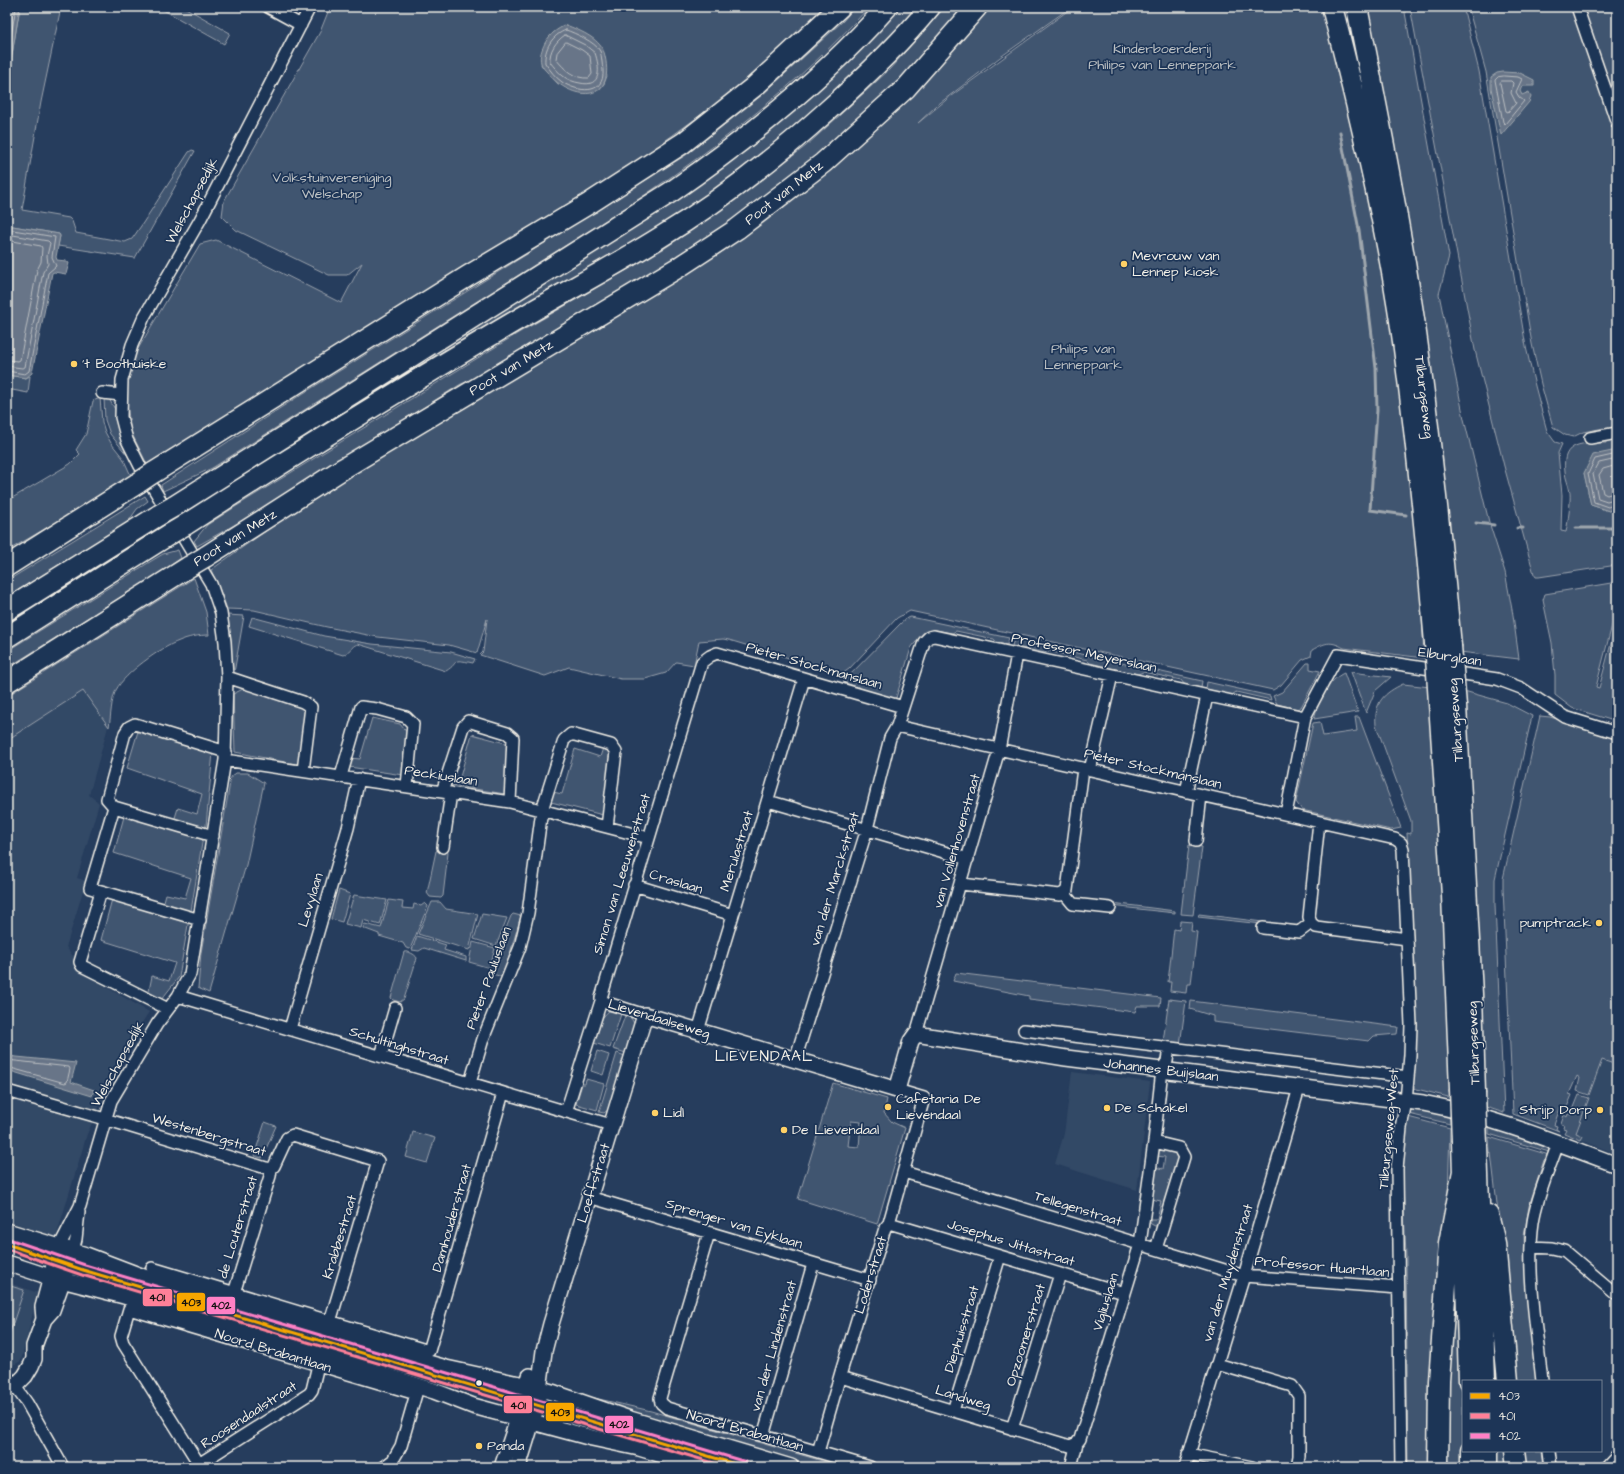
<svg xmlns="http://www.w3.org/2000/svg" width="1624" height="1474" viewBox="0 0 1624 1474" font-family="'Architects Daughter',sans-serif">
	<rect width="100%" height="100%" fill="#263d5d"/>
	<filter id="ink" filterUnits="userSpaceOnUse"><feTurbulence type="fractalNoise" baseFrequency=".025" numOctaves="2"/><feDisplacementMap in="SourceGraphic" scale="8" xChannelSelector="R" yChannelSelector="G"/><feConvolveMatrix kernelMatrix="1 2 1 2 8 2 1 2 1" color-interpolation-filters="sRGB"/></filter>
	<g filter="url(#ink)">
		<path fill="#334966" d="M82,677L109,723L89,795L99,803L77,878L86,881L66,947L76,960L77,970L149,1012L129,1042L87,1134L56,1237L7,1221V729Z
			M1602,1060L1617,1065V1154L1573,1137Z
			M1072,1072L1150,1082L1137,1190L1055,1164L1064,1134Z
			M7,1282L38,1293L21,1361L7,1368Z"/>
		<path fill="#40546f" stroke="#9aa2ac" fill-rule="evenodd" d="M20,7H61L41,102L22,210L69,218L72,221L76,233L125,242L132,239L141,226L189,152L192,150L195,151L135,258L58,246L60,236L59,234L7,225V84Z
			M158,7H184L230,33L224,44Z
			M330,7H833L745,88L716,104L648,153L623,175L148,466L131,432L126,398L128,379L132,359L200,244L216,240L341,303L362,263L347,275H329L236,230L222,216L224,201L320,32ZM566,26L589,37L607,76L604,84L599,90L558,84L541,65C546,46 546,33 566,26Z
			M855,7H869C800,83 718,146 633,203L212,468L163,491L161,485L299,396L686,155L762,95L843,21Z
			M899,7H921L876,55L794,131L717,192L182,519L177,513L575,262L863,43Z
			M945,7H969L902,83L818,159L738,222L492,372L461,384L243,520L197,546L194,541L207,525L235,507L520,332L665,248L727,206L806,146L889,70Z
			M985,7H1071L999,58L936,106L918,123L951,96L1073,7H1326L1389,301L1417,513L1424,658L1344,648C1330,640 1325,643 1312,650L1311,656L1302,660L1281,685L1273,690L910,611L897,618L849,669L842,674L729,640L723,639L699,641L694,665L676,662L666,673L645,679H621L569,667L545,676L480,655L483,652L487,619L477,653L449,645L378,637L327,627L254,610L227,609L222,595L211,570C361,460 523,369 682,273L719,254L784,207Z
			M1362,7H1404L1449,256L1439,294L1464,419L1489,522L1505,572L1513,615L1519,659L1460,652Z
			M1410,7H1463L1479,71L1526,347L1535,386L1547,431L1555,442L1562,444L1558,453L1562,495L1561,531L1566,532C1568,522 1571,502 1570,492C1569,485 1565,478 1565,471C1561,441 1584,443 1606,443L1604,428L1583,432L1573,437L1565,435L1553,427L1541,384L1532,344L1486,72L1468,7H1617V565L1539,577H1536L1534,574L1504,466L1475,350ZM1584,473L1617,506L1609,511L1591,505Z
			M7,375L26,378L30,376L28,393L7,389Z
			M100,398L102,422L105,432L111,443L123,458L132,478L7,551V501L70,464L80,454L76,450L86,434L93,401Z
			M104,398L109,399L116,411L132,461L110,434L105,420Z
			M145,496L148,501L137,509L128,522L7,597V581Z
			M161,523L166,530L7,629V619Z
			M178,550L181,558L161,572L7,668V651L153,560L163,554Z
			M194,578L206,612L209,635C199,635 188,637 179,641C160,648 125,673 116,690C111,700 111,716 109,727L83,691L7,740V696Z
			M1617,582V606L1596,687L1599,688L1617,621V722L1572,708L1555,695V675L1552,643L1543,600L1545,594Z
			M227,615L244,616L234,673H232L231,640Z
			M252,617L324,636L372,644L451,652L475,659L473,663C449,658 461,662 446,671L358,644C351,646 349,653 343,655L249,626Z
			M911,617L1009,638L1007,645L997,643L994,639L956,631L952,633L936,630H930L923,633L911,648L896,698L891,699L843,682L900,624L907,618Z
			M1014,639L1202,681L1201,688L1184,684L1181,680L1143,672L1138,674L1090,663L1087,660L1048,651L1045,653L1012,646Z
			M1307,663H1310V669L1320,671L1301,707L1297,709L1277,704L1273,696L1282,692Z
			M1351,672L1391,677L1375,691L1366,713Z
			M1344,673L1358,712L1314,719C1318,702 1328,680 1344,673Z
			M1207,682L1270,696L1271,700L1236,692L1232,695L1206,689Z
			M1403,684L1430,687L1440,841L1452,1098L1413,1088L1416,1023L1407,833L1411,834V821L1376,725C1374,702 1384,693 1403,684Z
			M245,688L304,705L307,711L300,765L235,752L233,694Z
			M1464,691L1507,703L1532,716L1495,879V905L1504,1113L1486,1107L1481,964Z
			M1540,716L1550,717L1617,737V824L1610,848L1617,850V1065L1602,1060L1589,1095L1577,1091L1580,1078L1577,1076L1569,1094L1572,1095L1567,1107L1565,1106L1563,1109L1560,1108L1554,1125L1557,1126L1556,1129L1559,1131L1513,1114L1503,888V879Z
			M1355,717H1359L1401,828L1391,830L1302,810L1296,802L1313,723L1320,722L1323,736L1357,731Z
			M372,718L400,724L408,734L403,775L349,767L350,758L360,759Z
			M139,728L213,752L206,826L203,828L174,821L178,808L197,814L202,794L127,768Z
			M472,734L509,744L505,794L451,785L449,783L451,776L460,777Z
			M603,748L608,750L611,757L603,815L551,802L553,792L562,794L575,749L600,757Z
			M236,773H248L264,783L246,865L209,993L198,988L201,953L231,777Z
			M125,813L203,837L191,911L163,905L166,894L185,898L191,878L114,853Z
			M1189,845L1202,847L1193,915L1181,914Z
			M438,850L447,851L448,853L443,896L441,898L430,897L427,893L436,851Z
			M339,890L350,894L342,922L331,919Z
			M354,895L387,900L380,925L363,920L361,928L345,924Z
			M112,899L189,919L179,977L161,1000L148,996L152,976L169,981L175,963L101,940Z
			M389,900L403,902L402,908L413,909L414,904L421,906L425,903L428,906L410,949L406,948L403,943L379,936V934L363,928L365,924L381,928Z
			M432,902H440L446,909L478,914L469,950L418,934Z
			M1112,903L1175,911V913L1111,906Z
			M482,914L507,918L496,946L474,939Z
			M513,914L521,916L503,977L492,974L498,948L511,916Z
			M1199,914L1263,922L1262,924L1198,917Z
			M1180,921L1192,922L1191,931L1197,932L1191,984H1187L1186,993L1170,991L1171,982H1168L1174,929L1179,930Z
			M417,936L446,945L444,950L466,957V961L424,948L419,951L412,950Z
			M473,942L495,948L490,968L469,962Z
			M404,952C408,951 415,954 417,958L404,999L400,1002L393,1000L391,998Z
			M956,973L1161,998L1160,1006H1137L1135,1012L1029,999V996L953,981Z
			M1169,999L1186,1001L1180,1045L1163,1042Z
			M1191,1001L1398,1027L1397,1034L1374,1036L1369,1041L1213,1022V1016L1190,1009Z
			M609,1011L621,1014L610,1048L594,1043C597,1032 599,1018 609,1011Z
			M625,1016L631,1018L635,1025L626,1053L613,1049Z
			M597,1051L609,1055L603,1075L591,1071Z
			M617,1053L625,1056L608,1110L604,1113L599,1112Z
			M586,1079L604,1084L597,1110L576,1104L582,1084H585Z
			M833,1083L887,1099L884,1113L892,1122L905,1128L877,1224L798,1199ZM851,1121L861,1122L859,1147L848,1146Z
			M1579,1095L1589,1098L1576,1133L1583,1136L1581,1140L1564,1133L1566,1129L1563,1128L1564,1125L1561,1124L1564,1115L1567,1117L1568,1114L1571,1115Z
			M1414,1108L1449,1113L1450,1124L1409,1114V1112Z
			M1408,1117L1450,1128L1447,1235L1435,1467H1408L1406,1256L1402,1162Z
			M265,1122L276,1126L262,1158L254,1156Z
			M1489,1124L1548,1147L1549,1152L1489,1134Z
			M413,1132L435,1138L427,1163L406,1157Z
			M1489,1137L1549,1155L1544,1160L1529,1206L1524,1236L1525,1258L1536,1381H1518L1491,1153L1490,1152Z
			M1163,1149L1174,1152L1179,1158L1158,1225L1155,1226L1151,1224L1148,1219H1157L1161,1201L1151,1199L1155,1167L1163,1169L1165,1157L1156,1156L1158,1151Z
			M1454,1245L1461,1316L1464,1467H1444Z
			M7,1285L24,1290L7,1341Z
			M564,1391L651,1411L843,1467H802L635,1417Z
			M1491,1451H1512L1513,1467H1492Z
			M1524,1451H1542L1544,1467H1526Z"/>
		<path fill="#677588" stroke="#9fa7ae" d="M7,7H20L7,84Z
			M566,25C581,31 602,39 605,56C616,105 570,101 548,73C545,70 542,67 541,63C539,56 542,49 545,43C550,34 557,29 566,25Z
			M1503,72L1520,73L1534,80V86H1522L1520,91L1522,95L1529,92L1531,97L1529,102L1501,135L1491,88V77L1497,73Z
			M7,225L59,234L60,236L56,257L57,260L66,261L69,263L66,274L54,272L52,273L32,373L26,378L7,375Z
			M1617,450V506L1609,511L1591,505L1584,473L1593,455Z
			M7,1056L76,1063L71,1082L94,1090L92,1096L7,1070Z"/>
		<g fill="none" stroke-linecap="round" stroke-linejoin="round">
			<path stroke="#bcbfc2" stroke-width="1" d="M566,30C575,33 595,42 600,51C602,57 602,64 603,70C605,96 577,92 562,82C555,77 550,70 545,63C544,49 552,35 566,30Z
				M565,35L585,45L595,53C600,68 602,88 580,83C574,82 568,80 563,76C558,72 554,67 550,62C549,51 556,41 565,35Z
				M566,42L582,50L590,56L592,74L589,78C574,79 565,70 556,59L557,53Z
				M7,60L16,7
				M1504,76L1518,77L1522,79L1516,92L1519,97L1524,101L1505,124L1503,122L1495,80L1498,77Z
				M1502,81H1511L1513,83L1511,93L1516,103L1508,112L1506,111L1500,83Z
				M7,229L55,237L52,257L56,266L48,273L29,371L25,374L7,371
				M7,234L48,241L50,243L47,256L48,264L43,272L25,367L22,368L7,366
				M7,240L41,246L42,248L41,262L37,270L20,360L18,361L7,360
				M1617,454L1595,459L1588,474L1594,502L1608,507L1617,503
				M1617,459L1599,463L1593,474L1598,498L1607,501L1617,498
				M1617,465L1603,469L1599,475L1603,493L1607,495L1617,492
				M7,1060L69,1067L70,1069L67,1082L65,1083L7,1067"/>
			<path stroke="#9fa7ae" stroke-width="3" d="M1340,132L1359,230L1376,368L1377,410L1370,510L1406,515
				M1476,523L1494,525
				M1517,528H1523
				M1576,528H1617"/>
			<defs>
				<path id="street" d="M268,7L301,25
					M1577,7L1617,123
					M102,393L121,395
					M1590,438L1617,433
					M227,677L303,702L311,707L303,771
					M897,726L1395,839L1401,843L1403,849L1411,1025L1410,1055L1406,1101L1401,1128L1397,1169L1401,1467
					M225,760L510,802L649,838
					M1090,770L1112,675
					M341,776L361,707L377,709L406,717L413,724L407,786
					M442,792L463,727L468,721L507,733L513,738L510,802
					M1186,792L1207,696
					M768,801L968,859
					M114,807L213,836
					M1286,814L1305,717L1338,655L1497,679L1521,688L1565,717L1617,733
					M1196,841L1201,795
					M443,847L451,793
					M961,884L1060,895L1064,893L1073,904L1110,908
					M634,885L733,915
					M101,891L200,920
					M1064,893L1067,890L1083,769
					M1311,923L1309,917L1319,822
					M1311,923L1316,927L1407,939
					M1263,928L1299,932L1311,923
					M178,996L611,1125
					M601,1001L645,1015
					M168,1009L82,966L80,962L101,891L90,888L114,807L107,799L125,733L129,727L135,724L226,752
					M290,1029L348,828L359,779
					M1024,1030L1408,1077
					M698,1031L804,679
					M916,1034L999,750L1017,654
					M381,1056L395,1008
					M795,1060L867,829L890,738L897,726L924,642L929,637L934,636L1305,717
					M470,1083L483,1039L520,947L528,913L542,810L564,740L571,734L611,745L616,752L607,827
					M7,1091L105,1119L266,1168L271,1169L274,1166L287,1138L293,1135L378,1161L330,1322
					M566,1112L601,1001V998L702,662L710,656L717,653L903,707
					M1154,1142L1179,1148L1184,1157L1156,1249
					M904,1172L1244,1276L1398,1288
					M589,1197L870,1280
					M889,1223L1124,1293
					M709,1233L660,1398L661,1403L667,1408L870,1467
					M59,1247L80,1206L111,1101L157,1024L178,996L190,974L225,760L227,677L225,642L221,613L211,584L140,466L127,440L121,417L122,380L132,345L144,317L200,220L310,7
					M1531,1247L1552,1248L1565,1251L1617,1295
					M73,1251L76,1239L79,1212
					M152,1268L429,1351L503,1093
					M234,1293L270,1176L271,1169
					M1217,1364L1292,1386L1299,1396V1456L1297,1467
					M841,1375L844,1378L1070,1446L1077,1443
					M9,1378L27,1403L63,1467
					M1542,1381C1537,1331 1526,1271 1533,1222C1537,1195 1550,1168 1558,1143
					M953,1411L1000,1256
					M1012,1429L1060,1274
					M763,1436L813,1264
					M1549,1451L1551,1467
					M818,1452L841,1372L885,1228L889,1223L924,1098L897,1090
					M1188,1454L1252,1467
					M199,1464L309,1394L312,1390L318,1365
					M201,1467L123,1343L121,1336L129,1309L416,1394L401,1446L393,1460L384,1467
					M1071,1467L1077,1443L1080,1439L1140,1244L1154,1142L1162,1070L1167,1061L1169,1048
					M1185,1467L1244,1276L1299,1088
					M1605,1467L1617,1454"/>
				<path id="secondary" d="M7,1231L86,1255L149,1279L285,1318L393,1353L446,1368L514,1383L527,1385L555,1393L630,1419L791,1467
					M7,1263L50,1277L124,1296L277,1342L434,1391L473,1406L592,1438L639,1448L702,1467
					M44,1319L43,1307L59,1247
					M7,1389L18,1383L25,1376L31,1366L34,1359V1346L44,1319L52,1310L73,1251
					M502,1467L518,1419L530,1376
					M518,1467L537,1405L544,1351L551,1324L645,1015L897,1090L911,1041L916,1034L1066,1058L1423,1103C1490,1116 1553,1141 1617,1165"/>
				<path id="highway" d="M1332,7C1359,112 1385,220 1401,327C1416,432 1426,538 1435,643
					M1357,7C1378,113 1399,219 1415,326C1430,432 1441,539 1451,646
					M153,473L468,276L590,203L683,143L755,86L840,7
					M173,507L671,192C749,138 824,78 887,7
					M185,525C293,456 402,388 512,323C561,294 611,268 659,238C719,202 775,158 827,111C864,78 899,45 930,7
					M205,557L344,468L679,267L737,229L823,163L906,88L977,7
					M7,566L138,483
					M7,610L159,515
					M7,637L170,534
					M7,682L190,566
					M1439,703L1452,895L1460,1089
					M1456,706L1472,994L1475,1093
					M1462,1141L1469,1381
					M1477,1145L1485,1381
					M1488,1215L1495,1243L1508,1381
					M1471,1451V1467
					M1487,1451V1467
					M1515,1451L1517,1467
					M1438,1467L1439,1381L1449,1243L1463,1171"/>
			</defs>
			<use href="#street" stroke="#f4f1e8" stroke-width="14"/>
			<use href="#secondary" stroke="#f4f1e8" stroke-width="18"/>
			<use href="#highway" stroke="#f4f1e8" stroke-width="23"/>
			<use href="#street" stroke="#1d3557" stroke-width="11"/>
			<use href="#secondary" stroke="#1d3557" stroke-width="15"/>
			<use href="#highway" stroke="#1d3557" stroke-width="20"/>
			<defs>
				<path id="highway-bridge" d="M138,483L153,473
					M159,515L173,507
					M170,534L185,525
					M190,566L205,557
					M1435,643L1439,703
					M1451,646L1456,706
					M1460,1089L1462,1141
					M1475,1093L1477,1145"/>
			</defs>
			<use href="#highway-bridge" stroke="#f4f1e8" stroke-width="23" stroke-linecap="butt"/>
			<use href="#highway-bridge" stroke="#1d3557" stroke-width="20"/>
			<defs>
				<path id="bus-1" d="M7,1244L83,1270L745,1467"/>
				<path id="bus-2" d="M7,1249L82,1275L727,1467"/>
				<path id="bus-3" d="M9,1239L85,1265L746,1462"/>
			</defs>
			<use href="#bus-1" stroke="#1d3557" stroke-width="6"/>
			<use href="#bus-2" stroke="#1d3557" stroke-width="6"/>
			<use href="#bus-3" stroke="#1d3557" stroke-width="6"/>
			<use href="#bus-1" stroke="#f7a600" stroke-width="3"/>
			<use href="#bus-2" stroke="#ff8098" stroke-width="3"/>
			<use href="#bus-3" stroke="#ff80c5" stroke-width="3"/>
		</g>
	</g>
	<g fill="#ffd166" stroke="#1d3557" stroke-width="1.5">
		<circle cx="1124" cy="264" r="4"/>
		<circle cx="74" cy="364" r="4"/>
		<circle cx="1599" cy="923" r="4"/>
		<circle cx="888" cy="1107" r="4"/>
		<circle cx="1107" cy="1108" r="4"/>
		<circle cx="1600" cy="1110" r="4"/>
		<circle cx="655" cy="1113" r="4"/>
		<circle cx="784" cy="1130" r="4"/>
		<circle cx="479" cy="1446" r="4"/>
	</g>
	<circle fill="#f4f1e8" stroke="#1d3557" stroke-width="1.5" cx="479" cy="1383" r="3.5"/>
	<g text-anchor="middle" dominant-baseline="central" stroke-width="3.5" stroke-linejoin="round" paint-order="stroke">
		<g font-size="14" fill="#bec2c4" stroke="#1d3557">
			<text x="1162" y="49">Kinderboerderij<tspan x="1162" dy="16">Philips van Lenneppark</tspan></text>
			<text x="332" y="178">Volkstuinvereniging<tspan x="332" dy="16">Welschap</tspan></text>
			<text x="1083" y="349">Philips van<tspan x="1083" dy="16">Lenneppark</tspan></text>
		</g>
		<g font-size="14" fill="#f4f1e8" stroke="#1d3557">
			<text transform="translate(784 193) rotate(-38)">Poot van Metz</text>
			<text transform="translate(192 201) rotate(-62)">Welschapsedijk</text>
			<text transform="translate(511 368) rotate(-31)">Poot van Metz</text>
			<text transform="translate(1424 397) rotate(83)">Tilburgseweg</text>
			<text transform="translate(235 538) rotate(-32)">Poot van Metz</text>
			<text transform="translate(1084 653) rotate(12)">Professor Meyerslaan</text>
			<text transform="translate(1450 657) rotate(9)">Elburglaan</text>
			<text transform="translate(814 666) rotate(16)">Pieter Stockmanslaan</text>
			<text transform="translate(1456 720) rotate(-94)">Tilburgseweg</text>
			<text transform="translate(1153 769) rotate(13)">Pieter Stockmanslaan</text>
			<text transform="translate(441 776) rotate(9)">Peckiuslaan</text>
			<text transform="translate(957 841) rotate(-74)">van Vollenhovenstraat</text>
			<text transform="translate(737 851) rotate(-73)">Merulastraat</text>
			<text transform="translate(622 874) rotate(-73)">Simon van Leeuwenstraat</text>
			<text transform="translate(835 879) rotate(-73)">van der Marckstraat</text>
			<text transform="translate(676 882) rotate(17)">Craslaan</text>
			<text transform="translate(311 900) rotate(-73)">Levylaan</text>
			<text transform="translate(489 978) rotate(-70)">Pieter Pauluslaan</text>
			<text transform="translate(659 1019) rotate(17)">Lievendaalseweg</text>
			<text transform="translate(1474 1043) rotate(-92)">Tilburgseweg</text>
			<text transform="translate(399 1046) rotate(17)">Schultinghstraat</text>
			<text transform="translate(118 1064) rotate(-61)">Welschapsedijk</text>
			<text transform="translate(1161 1070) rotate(7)">Johannes Buijslaan</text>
			<text transform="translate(1389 1129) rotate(-85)">Tilburgseweg-West</text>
			<text transform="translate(209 1135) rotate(17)">Westenbergstraat</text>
			<text transform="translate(594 1183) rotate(-73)">Loeffstraat</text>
			<text transform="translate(1078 1209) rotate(17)">Tellegenstraat</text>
			<text transform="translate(452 1218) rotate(-74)">Damhouderstraat</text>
			<text transform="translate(734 1224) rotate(17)">Sprenger van Eyklaan</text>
			<text transform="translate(238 1227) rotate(-73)">de Louterstraat</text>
			<text transform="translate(340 1237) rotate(-73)">Krabbestraat</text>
			<text transform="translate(1011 1243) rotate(17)">Josephus Jittastraat</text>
			<text transform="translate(1322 1267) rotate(5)">Professor Huartlaan</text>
			<text transform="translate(1228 1273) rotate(-73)">van der Muydenstraat</text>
			<text transform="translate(871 1275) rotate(-73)">Loderstraat</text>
			<text transform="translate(1106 1302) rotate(-73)">Vigliuslaan</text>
			<text transform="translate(962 1329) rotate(-73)">Diephuisstraat</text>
			<text transform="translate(1026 1335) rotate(-73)">Opzoomerstraat</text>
			<text transform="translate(774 1346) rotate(-74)">van der Lindenstraat</text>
			<text transform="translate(273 1351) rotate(17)">Noord Brabantlaan</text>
			<text transform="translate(963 1398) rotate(17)">Landweg</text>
			<text transform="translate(249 1415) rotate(-33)">Roosendaalstraat</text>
			<text transform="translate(745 1431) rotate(16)">Noord Brabantlaan</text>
		</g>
		<g font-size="14" fill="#f4f1e8" stroke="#1d3557" text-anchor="start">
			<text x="1132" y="256">Mevrouw van<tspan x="1132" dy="16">Lennep kiosk</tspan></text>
			<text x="82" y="364">'t Boothuiske</text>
			<text x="1591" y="923" text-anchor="end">pumptrack</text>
			<text x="896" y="1099">Cafetaria De<tspan x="896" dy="16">Lievendaal</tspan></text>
			<text x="1115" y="1108">De Schakel</text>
			<text x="1592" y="1110" text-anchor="end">Strijp Dorp</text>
			<text x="663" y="1113">Lidl</text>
			<text x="792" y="1130">De Lievendaal</text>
			<text x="487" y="1446">Panda</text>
		</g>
		<g font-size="15" letter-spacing="1" fill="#f4f1e8" stroke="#1d3557">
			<text x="764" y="1056">LIEVENDAAL</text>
		</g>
	</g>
	<g stroke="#1d3557" stroke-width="1.5">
		<rect x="142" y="1288" width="31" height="19" rx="4" fill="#ff8098"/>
		<rect x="176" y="1292" width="30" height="20" rx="4" fill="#f7a600"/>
		<rect x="206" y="1296" width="30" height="19" rx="4" fill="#ff80c5"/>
		<rect x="503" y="1395" width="30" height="19" rx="4" fill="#ff8098"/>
		<rect x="545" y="1402" width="30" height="20" rx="4" fill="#f7a600"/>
		<rect x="604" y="1415" width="30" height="19" rx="4" fill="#ff80c5"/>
	</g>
	<g font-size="11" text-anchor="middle" font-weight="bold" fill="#111">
		<text x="157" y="1301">401</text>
		<text x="191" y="1306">403</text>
		<text x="221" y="1309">402</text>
		<text x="518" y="1409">401</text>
		<text x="560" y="1416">403</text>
		<text x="619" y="1428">402</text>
	</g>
	<rect width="1624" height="1474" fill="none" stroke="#1d3557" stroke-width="24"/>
	<rect x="12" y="12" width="1600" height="1450" fill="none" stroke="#f4f1e8" stroke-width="1.5" filter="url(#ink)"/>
	<rect x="1462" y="1380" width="140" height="72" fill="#1d3557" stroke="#738091"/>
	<rect x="1470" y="1393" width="20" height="6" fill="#f7a600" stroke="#738091"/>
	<text x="1498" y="1400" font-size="12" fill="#f4f1e8">403</text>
	<rect x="1470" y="1413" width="20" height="6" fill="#ff8098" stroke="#738091"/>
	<text x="1498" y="1420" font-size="12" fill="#f4f1e8">401</text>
	<rect x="1470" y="1433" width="20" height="6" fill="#ff80c5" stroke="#738091"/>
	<text x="1498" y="1440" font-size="12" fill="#f4f1e8">402</text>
</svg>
